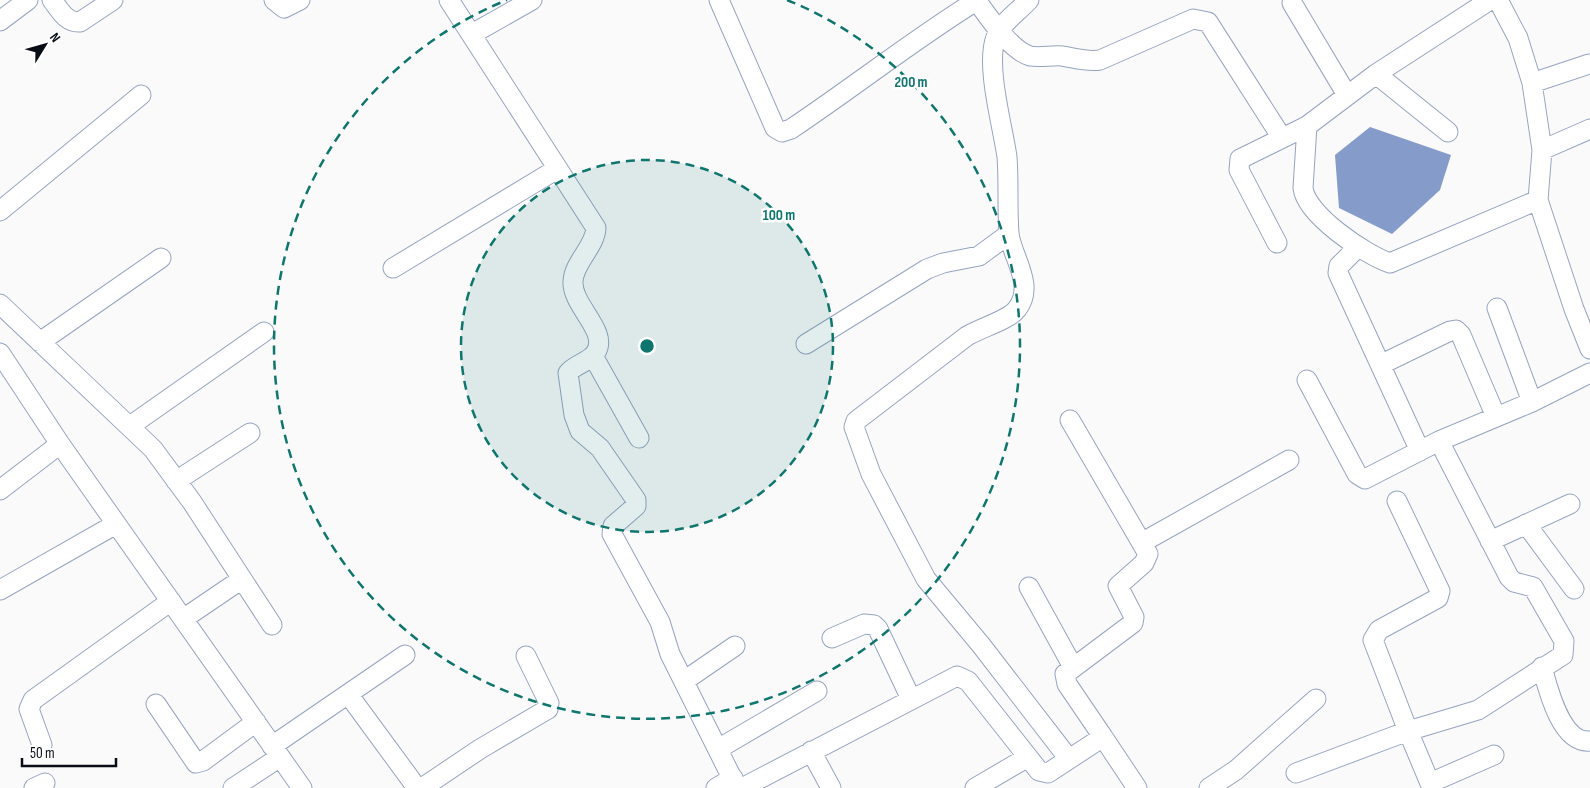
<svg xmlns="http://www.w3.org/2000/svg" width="1590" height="788" viewBox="0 0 1590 788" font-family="'Sofia Sans Condensed',sans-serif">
	<rect width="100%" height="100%" fill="#fafafa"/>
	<path fill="#859cca" d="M1370,127L1451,155L1440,190L1392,234L1339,208L1335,155Z"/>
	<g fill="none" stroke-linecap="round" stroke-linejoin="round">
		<defs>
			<path id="minor" d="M52,0C60,10 66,23 80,22L113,0
				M274,0L284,8L300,0
				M449,0L596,228C595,247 574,262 573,281C571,305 609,331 596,352C590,362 575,364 568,373L574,415L580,431L600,448L636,500V506L613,526L612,534L660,622L670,654L737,788
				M719,0L775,128L782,132L791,129C854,87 913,40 976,1
				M976,0C988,16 1010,50 1030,56C1040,58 1052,55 1062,56C1075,58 1086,62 1100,60L1193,19L1208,22L1282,138
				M1029,0C1019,11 1001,23 996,37C985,65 1003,127 1007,157C1009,182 1007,208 1009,233C1011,256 1036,285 1017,309C1009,320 980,328 967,336L856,421L854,427L871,474L926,579L981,645L1069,759
				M1498,0L1518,38L1532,83L1542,150L1538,200L1574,309L1590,349
				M1292,3L1347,95
				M0,21L28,0
				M472,34L532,0
				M1376,74L1448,132
				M1532,83L1589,64
				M1307,126L1303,188C1306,215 1366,255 1390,263L1538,200
				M1542,150L1590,129
				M0,211L141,95
				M1277,243L1239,170L1240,159L1307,126L1376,74L1490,0
				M1358,247L1339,266L1338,273L1420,451
				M393,268L557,169
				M0,304L153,449L192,502L272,625
				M1497,308L1532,402
				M40,342L161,258
				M806,344L927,269L943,263L979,256L1009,234
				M0,353L60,444L302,788
				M593,356L639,438
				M1382,364L1450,331L1456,330L1461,335L1496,417
				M1307,380L1357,474L1365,479L1439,441L1532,402L1590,373
				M1070,420L1148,554L1144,563L1118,586L1134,617L1133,623L1065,674L1067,684L1103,737
				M130,426L264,332
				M176,481L250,433
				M0,490L60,444
				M1397,501L1440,591L1438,598L1379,630L1373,640L1408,731L1478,710L1563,655L1564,641L1533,587L1514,582L1509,577L1439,441
				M1526,524L1574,589
				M1490,541L1570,504
				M1143,542L1289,460
				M1029,587L1073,667
				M0,590L116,524
				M183,619L242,579
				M832,638L864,624L874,625L878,629L911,699
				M1542,667C1548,689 1561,744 1590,741
				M684,681L735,646
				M348,694L417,788
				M156,704L196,763L203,761L256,722
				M42,745L29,709L33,700L171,601
				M272,746L405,655
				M718,749L817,691
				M811,751L831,788
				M1296,773L1408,731L1432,788
				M1430,783L1494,755
				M34,788L45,783
				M233,788L280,757
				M422,788L480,749L548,709L549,703L526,656
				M716,788L733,778
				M742,788L957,676L968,681L1039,771L1048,773L1103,737L1137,788
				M975,788L1028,757
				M1209,788L1236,770L1316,699"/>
		</defs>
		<use href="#minor" stroke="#96a4c0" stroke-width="21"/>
		<use href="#minor" stroke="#fff" stroke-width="19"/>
	</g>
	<circle cx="647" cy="346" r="186" fill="#0f766e" fill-opacity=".12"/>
	<g fill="none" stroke="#0f766e" stroke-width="2.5" stroke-dasharray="9 6">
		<circle cx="647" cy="346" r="186"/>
		<path d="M787 0A373 373 0 1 1 507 0"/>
	</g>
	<circle cx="647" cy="346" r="8" fill="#0f766e" stroke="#fff" stroke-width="2.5"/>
	<g font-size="15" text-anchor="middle" font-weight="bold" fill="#0f766e" stroke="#fff" stroke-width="5" stroke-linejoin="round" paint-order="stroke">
		<text x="911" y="87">200 m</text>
		<text x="779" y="220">100 m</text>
	</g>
	<g transform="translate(45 45) rotate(53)" stroke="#ffffff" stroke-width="4" paint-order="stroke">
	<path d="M0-4L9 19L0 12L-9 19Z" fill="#080c16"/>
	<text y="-8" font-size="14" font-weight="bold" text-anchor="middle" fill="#080c16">N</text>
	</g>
	<path d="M22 758v8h94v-8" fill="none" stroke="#080c16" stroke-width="2.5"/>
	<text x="30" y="758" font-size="15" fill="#080c16" stroke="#ffffff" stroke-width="4" paint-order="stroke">50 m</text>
</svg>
